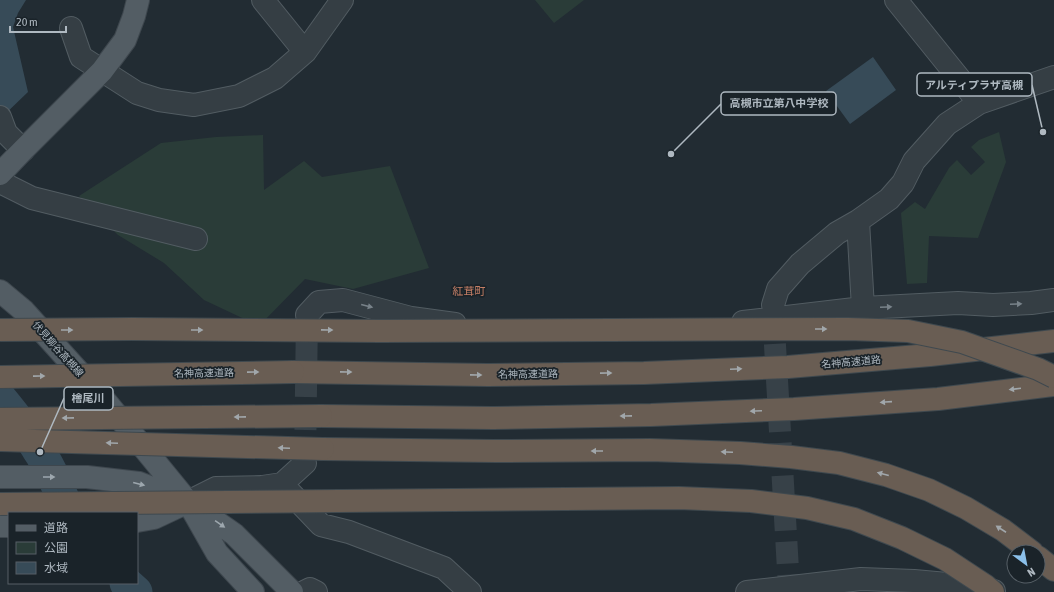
<svg xmlns="http://www.w3.org/2000/svg" width="1054" height="592" viewBox="0 0 1054 592" font-family="'Asap Condensed','Noto Sans JP',sans-serif">
	<rect width="100%" height="100%" fill="#222c33"/>
	<path fill="#2a3c38" d="M535,0H584L554,23Z
		M999,132L1006,162L978,238L929,236L927,283L907,284L901,213L915,202L925,209L949,168L957,160L971,175L985,162L971,147L979,140Z
		M263,135L264,190L304,161L322,177L390,166L429,268L353,289L305,279L259,326L204,300L164,263L118,235L79,196L161,143L216,137Z"/>
	<path fill="#374b58" d="M0,0H26L18,13L13,27L28,92L1,118L0,115Z
		M873,57L896,90L850,124L826,91Z"/>
	<g fill="none" stroke-linecap="round" stroke-linejoin="round">
		<path stroke="#374b58" stroke-width="33" d="M0,398C14,415 28,432 39,451C52,470 60,492 69,513
			M126,583L136,592"/>
		<path stroke="#374148" stroke-width="22" stroke-dasharray="22 11" stroke-linecap="butt" d="M773,311L789,587
			M305,463L307,315"/>
		<defs>
			<path id="minor" d="M263,0L305,52
				M896,0L979,103
				M71,28L81,57L137,93L159,100L194,105L239,96L275,78L305,52L342,0
				M0,117L6,133L23,150
				M0,180L6,185L32,198L196,239
				M858,221L863,308
				M773,305L778,289L800,264L837,233L858,221L889,199L903,183L914,161L947,124L979,103L1054,77
				M307,315L319,302L343,300L411,318L455,324
				M743,322L863,308L958,303L993,305L1031,303L1054,300
				M282,484L321,525L349,532L444,568L470,592
				M188,502L216,488L262,487L282,484L305,463
				M304,592L310,589L316,592
				M747,592L861,579L914,581L969,586L994,591"/>
			<path id="major" d="M0,174L23,150L102,71L125,40L134,16L138,0
				M0,291L24,311L107,403L188,502L217,553L253,592
				M0,477H87L139,483L188,502L234,534L292,592
				M137,521L154,518L188,502
				M0,526H9"/>
			<path id="highway" d="M293,372L488,375L644,373L788,367L930,355L1054,341
				M321,416L493,418L651,415L794,409L938,399L1054,385
				M323,449L494,451L650,450L740,453L791,457L839,463L886,475L929,490L966,508L1003,530L1032,552
				M1038,557L1054,570"/>
		</defs>
		<use href="#minor" stroke="#525c62" stroke-width="24"/>
		<use href="#major" stroke="#3e474e" stroke-width="24"/>
		<use href="#highway" stroke="#3f494f" stroke-width="24"/>
		<use href="#minor" stroke="#353e44" stroke-width="22"/>
		<use href="#major" stroke="#535d64" stroke-width="22"/>
		<use href="#highway" stroke="#695d53" stroke-width="22"/>
		<defs>
			<path id="highway-bridge" d="M0,330L132,329L380,331L848,329L908,331L962,342L1038,369L1054,377
				M0,377L293,372
				M0,419L321,416
				M0,440L323,449
				M0,504L679,498L751,501L807,508L854,519L902,538L945,559L986,586L993,592"/>
		</defs>
		<use href="#highway-bridge" stroke="#3f494f" stroke-width="24" stroke-linecap="butt"/>
		<use href="#highway-bridge" stroke="#695d53" stroke-width="22"/>
	</g>
	<defs><path id="oneway-solid" d="M-6-.8H1V-3.2L6.5 0L1 3.2V.8H-6Z"/></defs>
	<g fill="#788289">
		<use href="#oneway-solid" transform="translate(1016 304) rotate(-2)"/>
		<use href="#oneway-solid" transform="translate(367 306) rotate(14)"/>
		<use href="#oneway-solid" transform="translate(886 307) rotate(-3)"/>
	</g>
	<g fill="#a1a7ab">
		<use href="#oneway-solid" transform="translate(821 329)"/>
		<use href="#oneway-solid" transform="translate(67 330)"/>
		<use href="#oneway-solid" transform="translate(197 330)"/>
		<use href="#oneway-solid" transform="translate(327 330) rotate(1)"/>
		<use href="#oneway-solid" transform="translate(736 369) rotate(-2)"/>
		<use href="#oneway-solid" transform="translate(253 372) rotate(-1)"/>
		<use href="#oneway-solid" transform="translate(346 372) rotate(1)"/>
		<use href="#oneway-solid" transform="translate(606 373) rotate(-1)"/>
		<use href="#oneway-solid" transform="translate(476 375) rotate(1)"/>
		<use href="#oneway-solid" transform="translate(39 376) rotate(-1)"/>
		<use href="#oneway-solid" transform="translate(1015 389) rotate(173)"/>
		<use href="#oneway-solid" transform="translate(886 402) rotate(176)"/>
		<use href="#oneway-solid" transform="translate(756 411) rotate(177)"/>
		<use href="#oneway-solid" transform="translate(626 416) rotate(179)"/>
		<use href="#oneway-solid" transform="translate(240 417) rotate(179)"/>
		<use href="#oneway-solid" transform="translate(68 418) rotate(179)"/>
		<use href="#oneway-solid" transform="translate(112 443) rotate(-178)"/>
		<use href="#oneway-solid" transform="translate(284 448) rotate(-178)"/>
		<use href="#oneway-solid" transform="translate(597 451) rotate(180)"/>
		<use href="#oneway-solid" transform="translate(727 452) rotate(-178)"/>
		<use href="#oneway-solid" transform="translate(883 474) rotate(-165)"/>
		<use href="#oneway-solid" transform="translate(1001 529) rotate(-147)"/>
	</g>
	<g fill="#9da7ae">
		<use href="#oneway-solid" transform="translate(49 477)"/>
		<use href="#oneway-solid" transform="translate(139 484) rotate(14)"/>
		<use href="#oneway-solid" transform="translate(220 524) rotate(35)"/>
	</g>
	<g text-anchor="middle" dominant-baseline="central" stroke-width="3.5" stroke-linejoin="round" paint-order="stroke">
		<g font-size="10" fill="#afb9c1" stroke="#1a2329">
			<text transform="translate(58 349) rotate(48)">伏見柳谷高槻線</text>
			<text transform="translate(851 362) rotate(-5)">名神高速道路</text>
			<text transform="translate(204 373) rotate(-1)">名神高速道路</text>
			<text transform="translate(528 374) rotate(-1)">名神高速道路</text>
		</g>
		<g font-size="11" fill="#c57f66" stroke="#1a2329">
			<text x="469" y="291">紅茸町</text>
		</g>
	</g>
	<path fill="none" stroke="#afb9c1" stroke-width="1.5" d="M1043 132L1032 85M671 154L721 104M40 452L64 398"/>
	<g fill="#afb9c1" stroke="#1a2329" stroke-width="1.5">
		<circle cx="1043" cy="132" r="4"/>
		<circle cx="671" cy="154" r="4"/>
		<circle cx="40" cy="452" r="4"/>
	</g>
	<g fill="#1a2329" stroke="#afb9c1" stroke-width="1.5">
		<rect x="917" y="73" width="115" height="23" rx="4"/>
		<rect x="721" y="92" width="115" height="23" rx="4"/>
		<rect x="64" y="387" width="49" height="23" rx="4"/>
	</g>
	<g font-size="11" text-anchor="middle" font-weight="bold" fill="#afb9c1">
		<text x="974" y="89">アルティプラザ高槻</text>
		<text x="779" y="107">高槻市立第八中学校</text>
		<text x="88" y="402">檜尾川</text>
	</g>
	<rect x="8" y="512" width="130" height="72" fill="#1a2329" stroke="#565f66"/>
	<rect x="16" y="525" width="20" height="6" fill="#535d64" stroke="#565f66"/>
	<text x="44" y="532" font-size="12" fill="#afb9c1">道路</text>
	<rect x="16" y="542" width="20" height="12" fill="#2a3c38" stroke="#565f66"/>
	<text x="44" y="552" font-size="12" fill="#afb9c1">公園</text>
	<rect x="16" y="562" width="20" height="12" fill="#374b58" stroke="#565f66"/>
	<text x="44" y="572" font-size="12" fill="#afb9c1">水域</text>
	<g transform="translate(1026 564) rotate(148)"><circle r="19" fill="#1a2329" stroke="#565f66"/>
	<path d="M0-3L7 15L0 10L-7 15Z" fill="#8bc0ea"/>
	<text y="-6" font-size="11" font-weight="bold" text-anchor="middle" fill="#afb9c1">N</text>
	</g>
	<path d="M10 26v6h56v-6" fill="none" stroke="#afb9c1" stroke-width="2"/>
	<text x="16" y="26" font-size="12" fill="#afb9c1" stroke="#1a2329" stroke-width="3" paint-order="stroke">20 m</text>
</svg>
